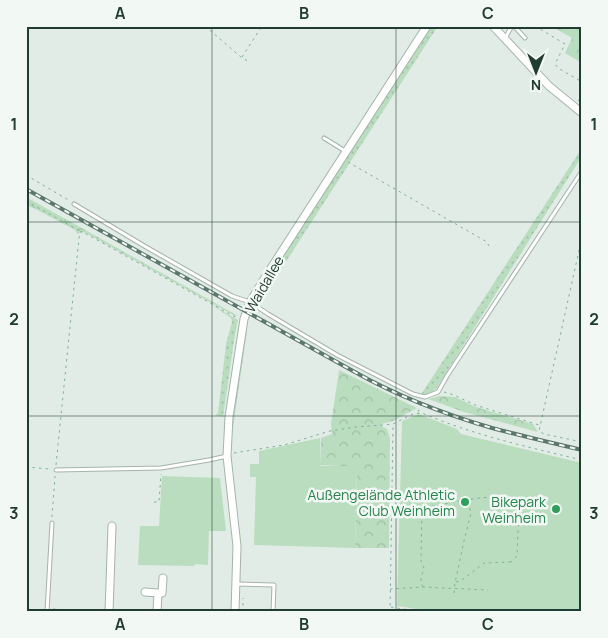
<svg xmlns="http://www.w3.org/2000/svg" width="608" height="638" viewBox="0 0 608 638" font-family="Manrope,sans-serif">
	<defs>
		<pattern id="grass-dots" width="8" height="8" patternUnits="userSpaceOnUse" patternTransform="scale(1.25)"><rect width="8" height="8" fill="#baddbf"/><path d="M2 2h.1M6 6h.1" fill="none" stroke="#a0bfa5" stroke-width="1.8" stroke-linecap="round"/></pattern>
		<pattern id="forest-crowns" width="20" height="18" patternUnits="userSpaceOnUse" patternTransform="scale(1.25)"><rect width="20" height="18" fill="#baddbf"/><path d="M2 6a3 3 0 1 1 6 0M12 15a3 3 0 1 1 6 0" fill="none" stroke="#a0bfa5"/></pattern>
	</defs>
	<rect width="100%" height="100%" fill="#e1ece6"/>
	<path fill="url(#grass-dots)" d="M430,26H438L258,305L255,299Z
		M582,148V156L436,389L429,394L422,395V393Z
		M75,230L87,231L238,316H235L84,232L77,234Z
		M211,304L238,320L235,334L223,417L215,415L218,413L226,344L232,322L231,318L228,316Z
		M246,329L247,331L231,442L230,441L245,330Z"/>
	<path fill="url(#forest-crowns)" d="M551,26H582V63L565,53L572,38Z
		M26,197L87,231L75,230L26,204Z
		M339,370L417,408L393,421L381,424L383,427L387,429L390,438L389,548H355L357,467L320,465L321,438L332,434L331,424Z
		M440,396L455,397L476,407L533,424L538,432L464,412L428,399Z"/>
	<path fill="#baddbf" d="M419,414L457,429L461,434L582,463V612H436L397,606L402,421Z
		M320,438V466H357L355,548L254,545L256,477H250V464H259V451Z
		M162,476L220,478L226,531H209L208,565L195,564L194,566L138,565L140,526H159Z"/>
	<g fill="none" stroke-linecap="round" stroke-linejoin="round">
		<defs>
			<path id="lane" d="M514,26L525,38
				M505,38L512,26
				M324,138L345,151
				M74,204L146,247L232,296L250,302L268,314L337,355L413,394L425,397L438,392L447,376L582,171
				M56,470L161,468L209,460L227,456
				M237,584L274,585L273,612
				M47,612L52,523"/>
			<path id="street" d="M493,26L549,86L582,113
				M145,592L158,593
				M109,612L112,526
				M157,612L158,593H162L163,578
				M235,612L237,546L227,456L229,417L244,319L250,302L266,276L427,26"/>
		</defs>
		<use href="#lane" stroke="#a4b4ac" stroke-width="5"/>
		<use href="#street" stroke="#a4b4ac" stroke-width="9"/>
		<path stroke="#82af9b" stroke-width="1" stroke-dasharray="2.5 4" stroke-linecap="butt" d="M205,26L242,58L248,61
			M535,26L565,44L555,64L558,68L582,82
			M242,57L262,26
			M578,101L582,96
			M348,162L487,242L489,246
			M26,175L70,201
			M26,201L80,231
			M582,237L539,431L544,434L582,442
			M444,392L454,395L475,405L539,425
			M418,412L422,402
			M234,453L284,445L330,431L356,427L383,425L393,424L413,414L422,413C473,435 528,447 582,460
			M56,465L79,238L81,231L237,318
			M26,467L50,469
			M154,502H159L161,474
			M52,517L55,476
			M456,582L462,580L484,563L511,562V566
			M423,587C419,579 422,576 424,568L421,561L422,508C446,504 497,491 518,500L519,505L517,556L511,562
			M390,589L423,587L488,590
			M454,593L455,583L464,541L471,513L467,497
			M391,607L422,612
			M53,609L86,611L89,612
			M243,612V598
			M390,612L393,425"/>
		<use href="#lane" stroke="#fff" stroke-width="3"/>
		<use href="#street" stroke="#fff" stroke-width="7"/>
		<defs>
			<path id="rail" d="M26,189L353,371C397,396 444,414 492,428C522,436 552,443 582,450"/>
		</defs>
		<use href="#rail" stroke="#5c786d" stroke-width="4"/>
		<use href="#rail" stroke="#f2f8f4" stroke-width="2" stroke-dasharray="5.5" stroke-linecap="butt"/>
	</g>
	<path fill="none" stroke="#213c32" stroke-width="1" stroke-opacity="0.55" d="M212,26V612M396,26V612M26,222H582M26,416H582"/>
	<g fill="#2e9e5b" stroke="#f2f8f4" stroke-width="2">
		<circle cx="465" cy="502" r="5"/>
		<circle cx="556" cy="509" r="5"/>
	</g>
	<g text-anchor="middle" dominant-baseline="central" stroke-width="5" stroke-linejoin="round" paint-order="stroke">
		<g font-size="14" fill="#213c32" stroke="#f2f8f4">
			<text transform="translate(264 284) rotate(-60)">Waidallee</text>
		</g>
		<g font-size="14" fill="#27864d" stroke="#f2f8f4" text-anchor="end">
			<text x="455" y="494">Außengelände Athletic<tspan x="455" dy="16">Club Weinheim</tspan></text>
			<text x="546" y="501">Bikepark<tspan x="546" dy="16">Weinheim</tspan></text>
		</g>
	</g>
	<rect width="608" height="638" fill="none" stroke="#f2f8f4" stroke-width="55"/>
	<g transform="translate(536 72) rotate(180)" stroke="#f2f8f4" stroke-width="4" paint-order="stroke">
	<path d="M0-4L9 19L0 12L-9 19Z" fill="#213c32"/>
	<text y="-8" font-size="14" font-weight="bold" text-anchor="middle" fill="#213c32">N</text>
	</g>
	<rect x="28" y="28" width="552" height="582" fill="none" stroke="#213c32" stroke-width="2"/>
	<g font-size="16" text-anchor="middle" font-weight="bold" fill="#213c32">
		<text x="120" y="19">A</text>
		<text x="304" y="19">B</text>
		<text x="488" y="19">C</text>
		<text x="14" y="130">1</text>
		<text x="594" y="130">1</text>
		<text x="14" y="325">2</text>
		<text x="594" y="325">2</text>
		<text x="14" y="519">3</text>
		<text x="594" y="519">3</text>
		<text x="120" y="630">A</text>
		<text x="304" y="630">B</text>
		<text x="488" y="630">C</text>
	</g>
</svg>
